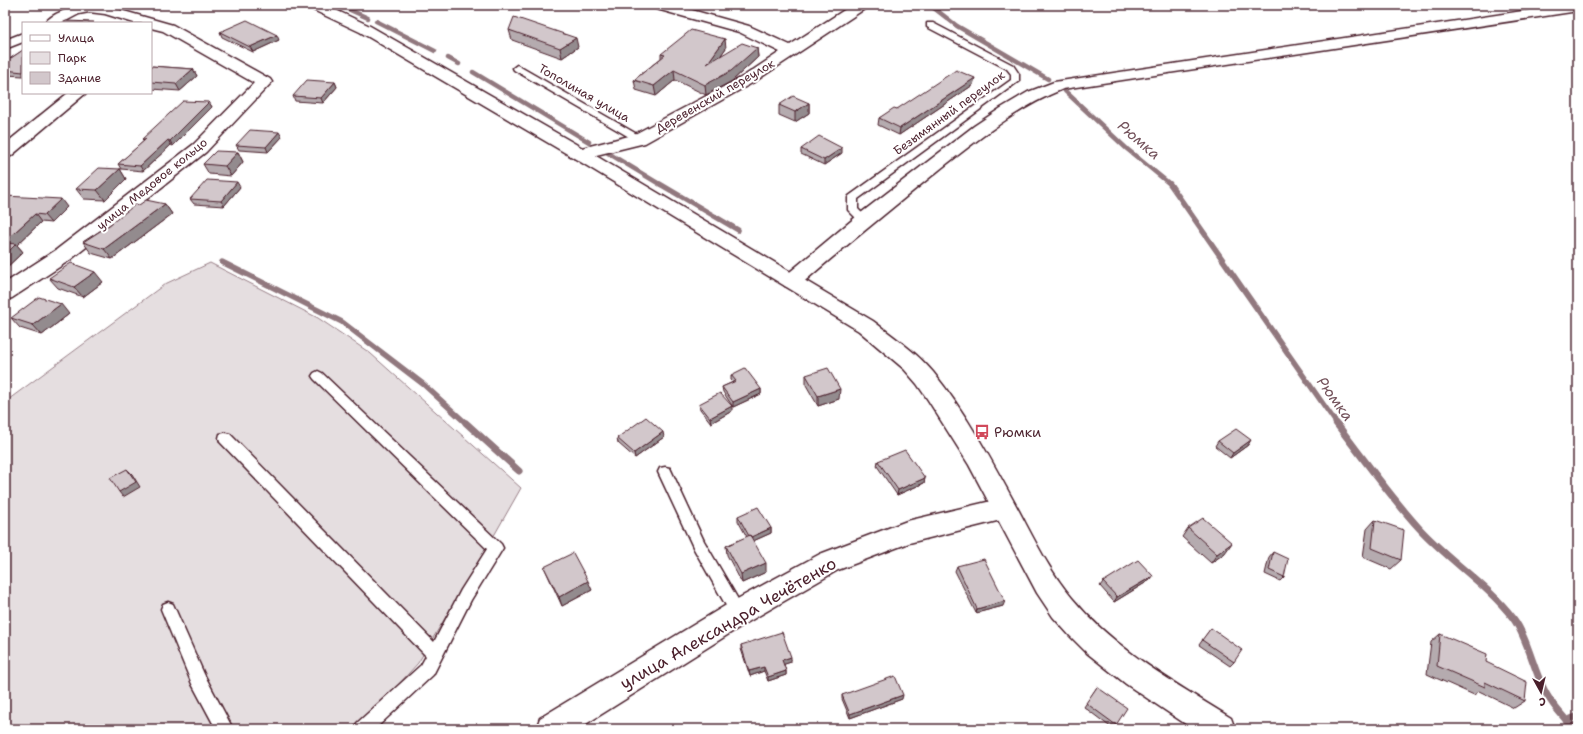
<svg xmlns="http://www.w3.org/2000/svg" width="1583" height="734" viewBox="0 0 1583 734" font-family="'Shantell Sans',sans-serif">
	<rect width="100%" height="100%" fill="#fff"/>
	<filter id="ink" filterUnits="userSpaceOnUse"><feTurbulence type="fractalNoise" baseFrequency=".025" numOctaves="2"/><feDisplacementMap in="SourceGraphic" scale="8" xChannelSelector="R" yChannelSelector="G"/><feConvolveMatrix kernelMatrix="1 2 1 2 8 2 1 2 1" color-interpolation-filters="sRGB"/></filter>
	<g filter="url(#ink)">
		<path fill="#e5dee0" stroke="#987e86" d="M210,263L318,318L370,353L521,488L483,555L418,663L389,695L352,729H5V402L165,284Z"/>
		<g fill="none" stroke-linecap="round" stroke-linejoin="round">
			<path stroke="#91787e" stroke-width="4.5" d="M339,5L368,18
				M930,5L957,26L1048,79
				M376,21L435,51
				M448,58L459,64
				M473,72L589,142
				M1065,91L1127,149L1171,185
				M608,153L661,185"/>
			<path stroke="#91787e" stroke-width="5.5" d="M660,184L738,230
				M1170,184L1337,424
				M222,262L342,322L423,384L467,424"/>
			<path stroke="#91787e" stroke-width="7" d="M466,423L519,471
				M1336,423C1363,458 1389,495 1419,528C1448,560 1487,584 1513,618C1526,635 1533,666 1542,685C1549,702 1562,715 1574,729
				M1566,721L1578,716"/>
			<defs>
				<path id="lane" d="M927,23H933L1013,65L1019,74V81L858,199V209L869,220L864,223L860,222L848,210V198L849,196L1011,80V74L1007,69L927,27Z
					M517,65L642,137L644,139L639,142L636,141L514,70L513,68Z
					M318,371L322,373L501,544L503,548L471,600L433,675L375,729H355L357,723L421,665L426,656L220,442L219,438L220,434L225,433L230,434L434,642L461,590L487,549L314,379L312,376L314,373Z
					M665,467L670,468L704,541L743,608L746,613L743,618L738,620L733,618L694,549L658,472L660,468Z
					M168,602L173,604L204,674L233,729H216L192,684L161,609L163,604Z"/>
				<path id="street" d="M81,5L106,6L173,25L270,79L272,82L206,152L70,260L12,298L5,300V283L56,250L194,144L254,83L163,31L151,28V23H134L105,14L89,12L79,14L62,23H45C52,13 70,8 81,5Z
					M651,5H674L749,26L790,45L852,5H868L866,8L754,82L645,143L580,159L574,158L571,154L574,150L633,135L744,76L780,52L739,32L653,8Z
					M1563,5H1578V11L1063,89C1016,108 979,139 939,170C892,208 845,246 799,286L792,288L785,286L782,281L785,276L857,216L974,126L1001,108L1028,92L1054,82Z
					M23,33V42L5,49V40Z
					M68,93H86L11,156L5,157V144Z
					M1004,498L1013,501L1017,509L1013,517L909,543L838,570L748,622L578,729H536L540,718L728,604L820,554L907,521Z"/>
				<path id="secondary" d="M307,5H325L370,26L586,150L873,321C894,337 916,352 933,372C967,414 993,463 1019,511C1035,541 1050,572 1072,598C1115,650 1175,683 1231,718L1235,729H1193L1126,684L1087,653L1070,636L1053,617L1037,593L969,465L928,400L917,384L904,369L859,331L574,158L360,32L309,8Z"/>
			</defs>
			<use href="#lane" stroke="#4a1f2b" stroke-width="3"/>
			<use href="#street" stroke="#4a1f2b" stroke-width="3"/>
			<use href="#secondary" stroke="#4a1f2b" stroke-width="3"/>
			<use href="#lane" fill="#fff" fill-rule="evenodd"/>
			<use href="#street" fill="#fff" fill-rule="evenodd"/>
			<use href="#secondary" fill="#fff" fill-rule="evenodd"/>
		</g>
		<path fill="#b5abaf" stroke="#4a1f2b" d="M509,30L578,47L562,58L512,40Z
			M220,32L279,40L253,52L222,37Z
			M726,48L720,56L757,48L758,57L732,81L706,95L675,80L656,96L636,90L634,80L661,58V54Z
			M23,50V76L5,75V62Z
			M151,66L193,69L197,76L180,91L151,89Z
			M335,82L337,87L323,103L295,101L293,96Z
			M973,85L899,135L878,125L879,118L897,109Z
			M209,102L212,107L173,146L171,145L143,171L121,169L118,164L144,141L142,139Z
			M809,103V113L795,122L779,115V105Z
			M282,137L268,152L239,150L236,145Z
			M801,149L842,153L824,165L801,154Z
			M238,152L243,162L231,176L209,174L203,164Z
			M120,169L126,179L105,200L84,199L76,189Z
			M240,187L224,206L194,204L190,199Z
			M5,196L67,207L51,223L41,222L17,245L23,252L5,269Z
			M165,204L172,214L112,259L91,253L83,242L139,205Z
			M49,278L103,282L83,297L58,288Z
			M69,314L42,335L20,328L11,318Z
			M731,375L761,389V394L733,407L723,392L722,387L733,382L731,380Z
			M806,375L839,399L818,406L806,385Z
			M699,404L732,411L711,423L700,409Z
			M664,437L635,458L618,443L617,438Z
			M1218,441L1248,445L1230,458L1215,446Z
			M878,461L925,478L924,483L897,495L877,466Z
			M738,516L771,528V533L753,541L766,572L742,583L727,555L726,546L747,537L738,521Z
			M1375,520L1401,560L1391,569L1363,557L1367,529Z
			M1188,528L1225,553L1211,563L1182,537Z
			M1273,552L1284,577L1280,581L1265,574L1269,557Z
			M957,566L1003,606L976,613L955,571Z
			M544,567L592,590L562,606Z
			M1153,576L1150,580L1114,602L1100,586L1103,582Z
			M1211,628L1234,662L1230,666L1199,645Z
			M1440,634L1486,662L1525,701L1514,708L1479,691L1474,695L1427,674L1431,642Z
			M741,645L791,662L784,664L786,671V675L768,681L764,671L750,676L741,649Z
			M1097,687L1116,725L1113,729L1084,707Z
			M842,695L902,699L850,718L842,699Z"/>
		<path fill="#938b8e" stroke="#4a1f2b" d="M277,35L279,40L253,52L250,47Z
			M576,38L578,47L562,58L560,48Z
			M725,39L726,48L708,74L707,64Z
			M757,48L758,57L732,81L706,95L705,85Z
			M193,69L197,76L180,91L176,84Z
			M674,70L675,80L656,96L654,86Z
			M975,78L973,85L899,135L900,128Z
			M335,82L337,87L323,103L321,98Z
			M209,102L212,107L173,146L170,141Z
			M809,103V113L795,122V112Z
			M279,132L282,137L268,152L266,147Z
			M168,140L171,145L143,171L140,166Z
			M842,148V153L824,165V160Z
			M238,152L243,162L231,176L225,166Z
			M120,169L126,179L105,200L97,190Z
			M237,182L240,187L224,206L221,201Z
			M61,199L67,207L51,223L44,215Z
			M165,204L172,214L112,259L104,249Z
			M35,214L41,222L17,245L23,252L5,269V241Z
			M95,272L103,282L83,297L74,287Z
			M61,304L69,314L42,335L33,325Z
			M761,389V394L733,407V402Z
			M840,389L839,399L818,406V396Z
			M732,406V411L711,423L710,418Z
			M663,432L664,437L635,458L634,453Z
			M1251,440L1248,445L1230,458L1233,453Z
			M127,469L132,474L140,487L123,497L119,492Z
			M925,478L924,483L897,495L898,490Z
			M771,528V533L751,542L750,538Z
			M1232,543L1225,553L1211,563L1217,554Z
			M766,563V572L742,583L741,574Z
			M1153,576L1150,580L1114,602L1117,597Z
			M588,581L592,590L562,606L559,597Z
			M1005,601L1003,606L976,613L977,609Z
			M791,657V662L782,665V660Z
			M764,667V671L750,676L749,671Z
			M786,671V675L768,681V677Z
			M903,695L902,699L850,718V714Z"/>
		<path fill="#d2c7cb" stroke="#4a1f2b" d="M514,17L576,38L560,48L509,30Z
			M247,20L277,35L250,47L220,32Z
			M66,21L94,22L93,23H62Z
			M691,30L725,39L707,64L742,43L757,48L731,71L705,85L674,70L654,86L634,80L665,55L661,54Z
			M23,50V72L5,70V62Z
			M151,66L193,69L176,84L151,82Z
			M956,70L975,78L900,128L879,118L894,108L897,109Z
			M307,80L335,82L321,98L293,96Z
			M793,96L809,103L795,112L779,105Z
			M183,101L209,102L170,141L168,140L140,166L118,164L146,139H142Z
			M250,130L279,132L266,147L236,145Z
			M819,136L842,148L824,160L801,149Z
			M216,151L238,152L225,166L203,164Z
			M99,168L120,169L97,190L76,189Z
			M207,180L237,182L221,201L190,199Z
			M5,196L61,199L44,215L35,214L5,241Z
			M146,200L165,204L104,249L83,242L108,226L136,204L139,205Z
			M5,243L16,244L5,255Z
			M71,263L95,272L74,287L49,278Z
			M39,297L61,304L33,325L11,318Z
			M745,368L761,389L733,402L722,387L736,381L731,375Z
			M828,368L840,389L818,396L806,375Z
			M720,393L732,406L710,418L699,404Z
			M646,417L663,432L634,453L617,438Z
			M1236,429L1251,440L1233,453L1218,441Z
			M905,450L925,478L898,490L878,461Z
			M127,469L136,482L119,492L110,478Z
			M758,507L771,528L751,537L750,535L749,536L738,516Z
			M1203,518L1232,543L1217,554L1188,528Z
			M1375,520L1404,530L1401,560L1372,548Z
			M750,535L766,563L741,574L726,546Z
			M1273,552L1288,559L1284,577L1269,570Z
			M573,553L588,581L559,597L544,567Z
			M984,559L1005,601L977,609L957,566Z
			M1138,560L1153,576L1117,597L1103,582Z
			M1211,628L1242,650L1234,662L1202,640Z
			M782,632L791,657L782,660L786,671L768,677L764,667L749,671L741,645Z
			M1440,634L1487,654L1486,662L1527,682L1525,701L1485,682V687L1437,666Z
			M895,676L903,695L850,714L842,695Z
			M1097,687L1127,708L1116,725L1086,703Z"/>
	</g>
	<defs>
		<symbol id="bus-bare" viewBox="-9 -9 18 18"><path d="M-5-6H5V4H4V6H2V4H-2V6H-4V4H-5ZM-3.5-4V0h7V-4ZM-3.5 1.2v1.5H-2V1.2ZM2 1.2v1.5H3.5V1.2Z" fill="#d1495b" stroke="#fff" stroke-width="2.5" paint-order="stroke"/></symbol>
	</defs>
	<g fill-rule="evenodd">
		<use href="#bus-bare" x="971" y="421" width="22" height="22"/>
	</g>
	<g text-anchor="middle" dominant-baseline="central" stroke-width="4" stroke-linejoin="round" paint-order="stroke">
		<g font-size="12" fill="#4a1f2b" stroke="#fff">
			<text transform="translate(584 93) rotate(30)">Тополиная улица</text>
			<text transform="translate(715 96) rotate(-30)">Деревенский переулок</text>
			<text transform="translate(949 113) rotate(-36)">Безымянный переулок</text>
			<text transform="translate(152 184) rotate(-39)">улица Медовое кольцо</text>
		</g>
		<g font-size="14" fill="#4a1f2b" stroke="#fff" text-anchor="start">
			<text x="994" y="432">Рюмки</text>
		</g>
		<g font-size="15" font-style="italic" fill="#74535c" stroke="#fff">
			<text transform="translate(1139 140) rotate(41)">Рюмка</text>
			<text transform="translate(1335 399) rotate(54)">Рюмка</text>
		</g>
		<g font-size="17" fill="#4a1f2b" stroke="#fff">
			<text transform="translate(728 623) rotate(-30)">улица Александра Чечётенко</text>
		</g>
	</g>
	<rect width="1583" height="734" fill="none" stroke="#fff" stroke-width="20"/>
	<rect x="10" y="10" width="1563" height="714" fill="none" stroke="#4a1f2b" stroke-width="1.5" filter="url(#ink)"/>
	<rect x="22" y="22" width="130" height="72" fill="#ffffff" stroke="#b7a5aa"/>
	<rect x="30" y="35" width="20" height="6" fill="#ffffff" stroke="#b7a5aa"/>
	<text x="58" y="42" font-size="12" fill="#4a1f2b">Улица</text>
	<rect x="30" y="52" width="20" height="12" fill="#e5dee0" stroke="#b7a5aa"/>
	<text x="58" y="62" font-size="12" fill="#4a1f2b">Парк</text>
	<rect x="30" y="72" width="20" height="12" fill="#d2c7cb" stroke="#b7a5aa"/>
	<text x="58" y="82" font-size="12" fill="#4a1f2b">Здание</text>
	<g transform="translate(1541 692) rotate(172)" stroke="#ffffff" stroke-width="3" paint-order="stroke">
	<path d="M0-3L7 15L0 10L-7 15Z" fill="#4a1f2b"/>
	<text y="-6" font-size="11" font-weight="bold" text-anchor="middle" fill="#4a1f2b">С</text>
	</g>
</svg>
